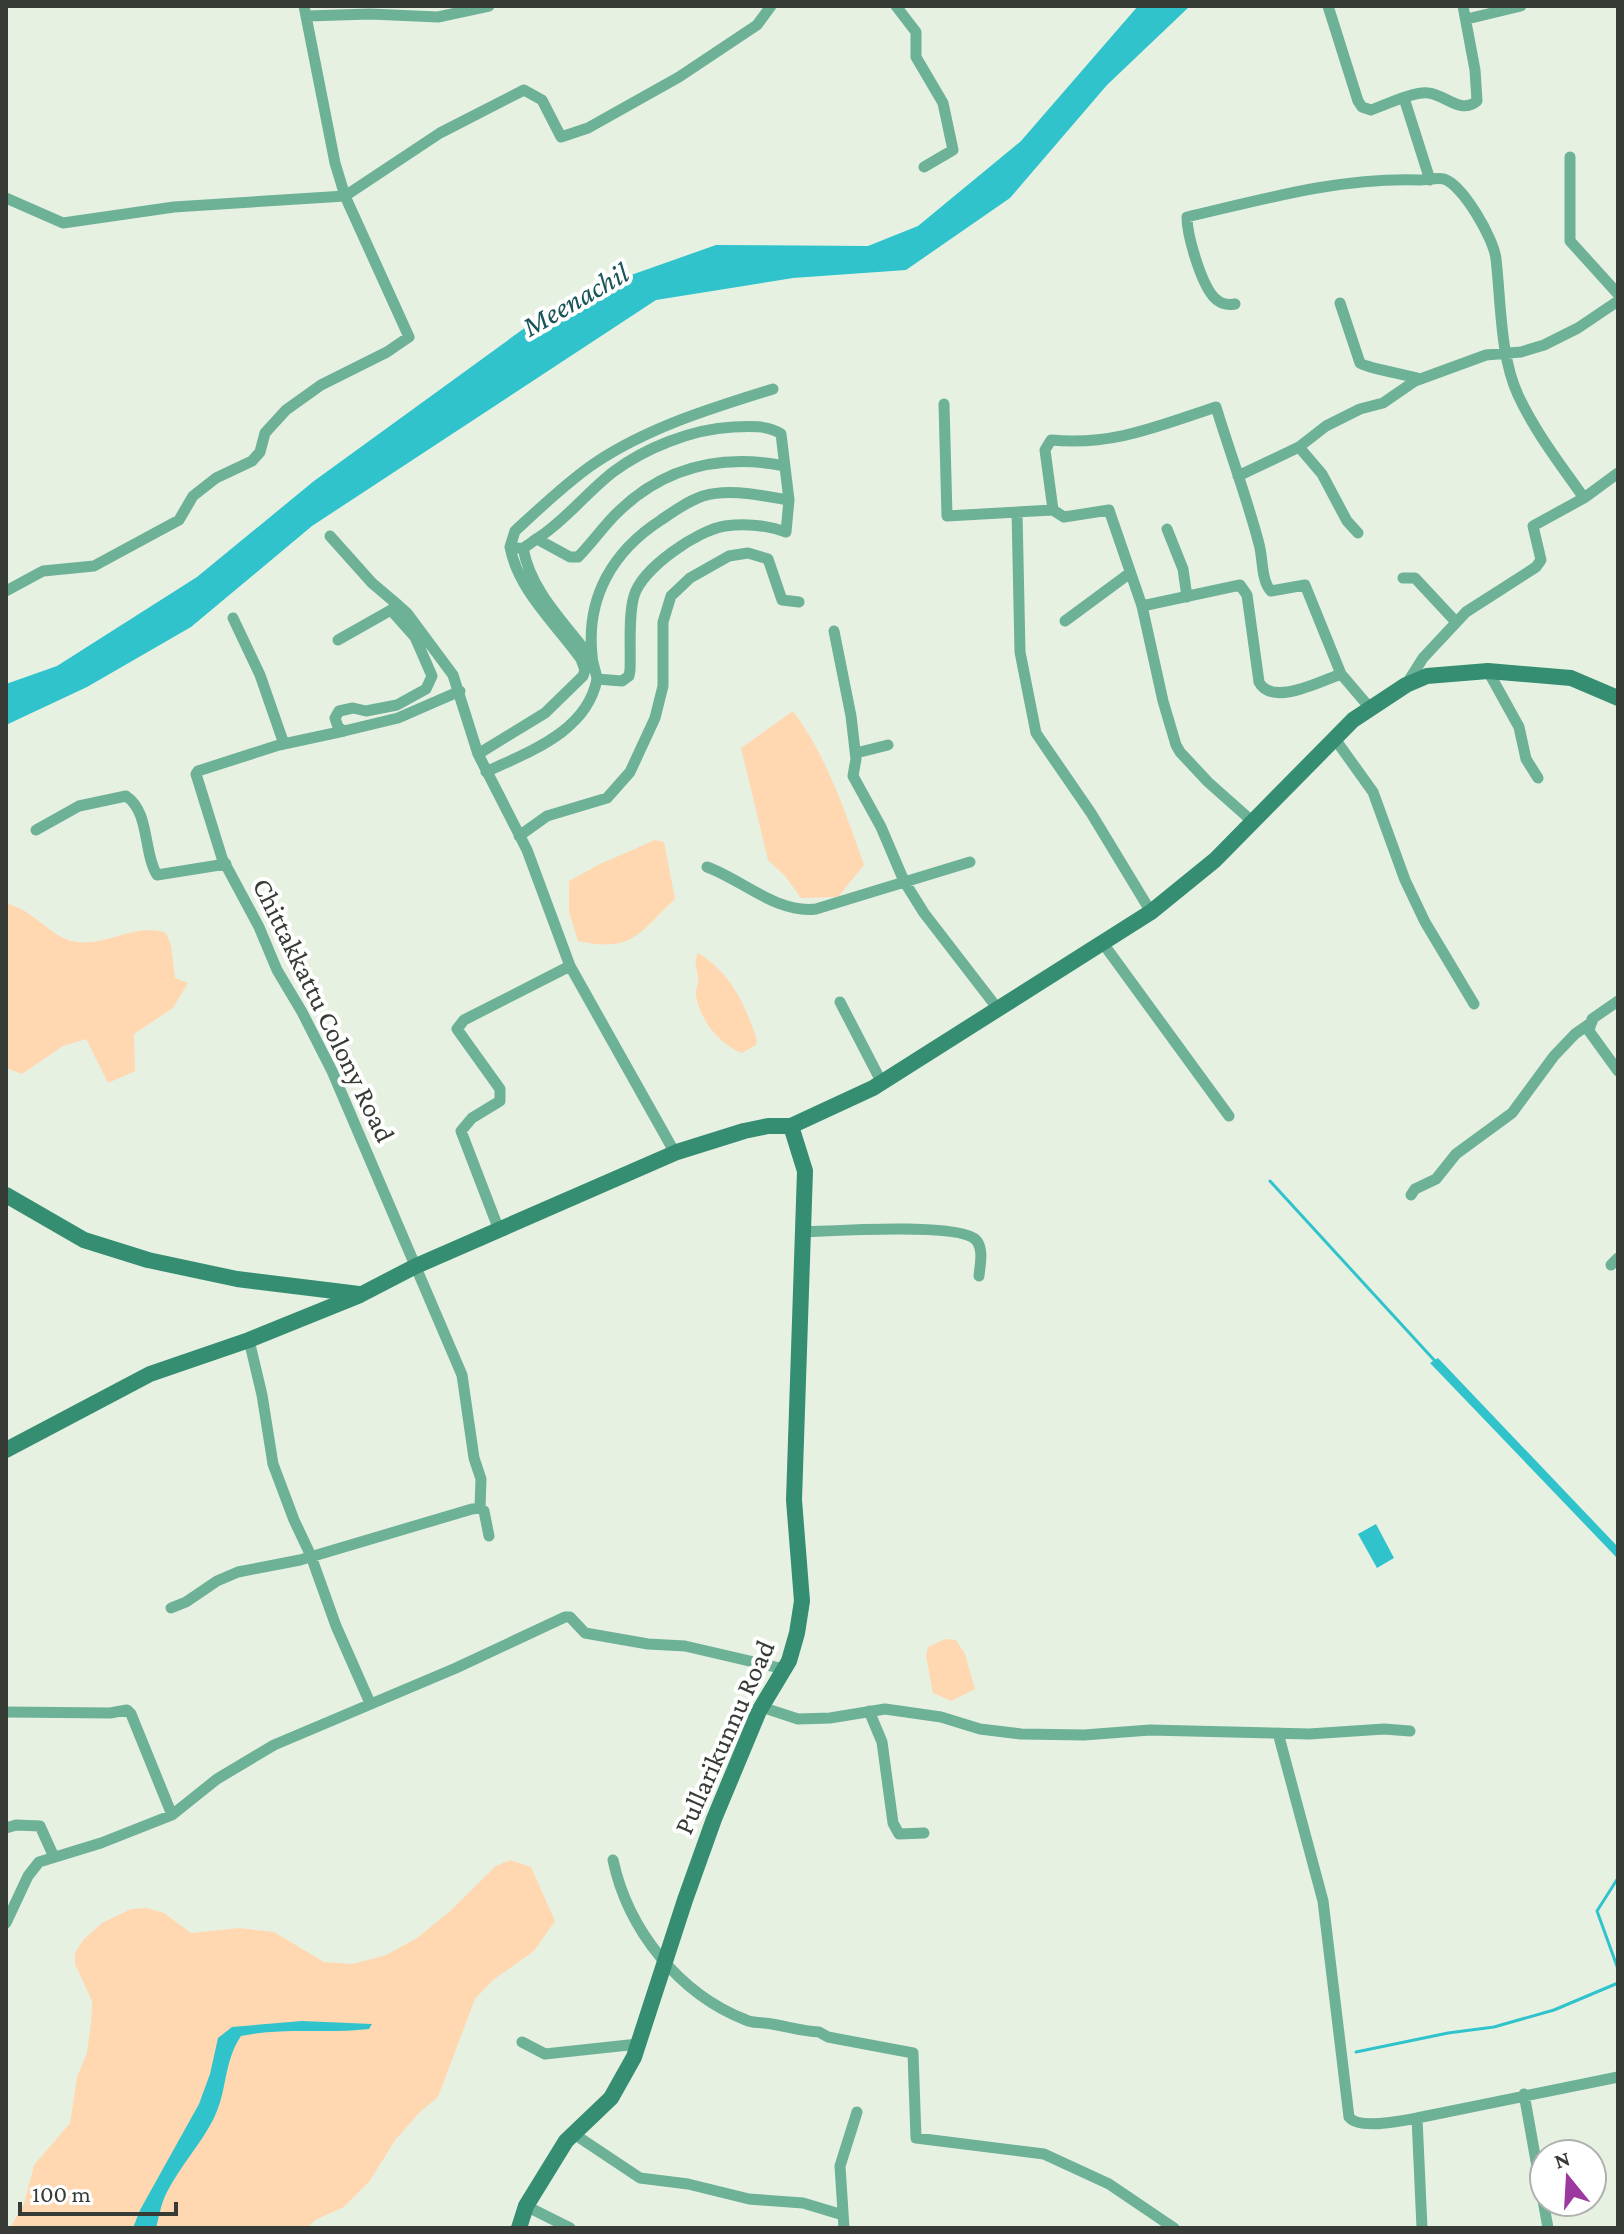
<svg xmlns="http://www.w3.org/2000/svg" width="1624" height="2234" viewBox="0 0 1624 2234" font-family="'Crimson Pro',serif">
	<rect width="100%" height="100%" fill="#e7f1e2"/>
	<path fill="#ffd8b1" d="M793,711C827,757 845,811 864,865L838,897L801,898L785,876L768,860L741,748Z
		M655,840L664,842L675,899C639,933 632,953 578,941L569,912V881L600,864Z
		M6,903C14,906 23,909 29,914C45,924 58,940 78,942C107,946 137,922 166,933L171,945L175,978L188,983L173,1008L134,1034L135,1071L108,1083L86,1039L63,1046L22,1074L6,1068Z
		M698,953C731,973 745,1004 757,1040L756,1045L742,1053C719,1045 700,1019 696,996C695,988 699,984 698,977C697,967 693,963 698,953Z
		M945,1639L956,1640L965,1654L975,1689L951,1701L933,1693L926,1656L928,1647Z
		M510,1860L531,1867L555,1921L534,1951L493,1980L475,1999L438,2097L421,2111L396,2139L369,2182L344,2207L315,2220L307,2228H10L24,2204L34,2165L70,2123L77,2077L87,2053L91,2023L92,2001L75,1964V1953L83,1940L102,1923L131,1909L147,1908L164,1913L191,1933L239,1928L274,1932L324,1962L353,1964L386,1955L417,1938L450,1911L496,1866Z"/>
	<path fill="#30c3cc" d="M1138,6H1190L1107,85L1010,198L906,270L793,278L656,300L312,526L191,627L87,687L6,725V684L57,666L197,577L314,481L566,298L716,245L868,246L918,226L1021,141Z
		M1438,1358L1618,1547V1559L1430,1363Z
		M1376,1524L1394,1558L1377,1568L1358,1534Z
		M302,2021L372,2024L369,2029C327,2034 283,2027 241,2036C223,2063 228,2089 214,2118C201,2144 180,2166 167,2192C161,2203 159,2217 156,2228H133L140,2210L199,2104L210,2074L218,2038L232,2027Z"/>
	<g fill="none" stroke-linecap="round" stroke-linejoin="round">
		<path stroke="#30c3cc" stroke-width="3" d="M1270,1181L1435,1361
			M1618,1878L1597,1911L1618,1969
			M1356,2052L1448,2033L1494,2027L1554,2010L1618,1983"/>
		<path stroke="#6db197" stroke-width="11" d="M896,6L916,32V57L943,103L953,150L924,167
			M1328,6L1358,101L1362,107L1371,110C1385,105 1414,91 1428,93C1445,94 1460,115 1477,101L1475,70L1463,6
			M307,16L370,14L438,17L489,6
			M1467,19L1521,6
			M1404,98L1430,180
			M1570,157V241L1618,294
			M6,198L63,223L174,207L345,196L440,133L524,90L542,100L561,137L588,128L679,77L757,25L771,6
			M1340,303L1360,363C1366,368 1408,375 1420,379
			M1235,304C1229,305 1222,304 1217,300C1202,289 1187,235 1187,217C1264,199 1341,177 1420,180C1428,180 1437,177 1444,179C1463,185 1494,239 1496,259C1501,302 1500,356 1518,395C1535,432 1561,465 1584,498
			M944,404L947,516L1053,510L1064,517L1109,510L1142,606L1163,701L1176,745L1180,752L1208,782L1253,822
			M1238,476L1299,447
			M1053,510L1045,450L1051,440C1113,446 1158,426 1216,407C1230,453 1247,498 1259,544C1263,557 1261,581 1271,591L1305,585L1341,674L1370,708
			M1017,512L1020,652L1036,733L1091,813L1151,912
			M1167,529L1183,569L1187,597
			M1358,533L1347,521L1322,474L1299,447L1326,426L1360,409L1383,403L1415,381L1486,355L1521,352L1544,345L1578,328L1618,301
			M330,536L372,583L398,605
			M537,539L570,557H578C593,542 604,525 619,511C666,466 723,454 785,466
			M510,547L515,531C539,509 568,481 595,463C649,427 712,408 773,389
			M523,548C531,592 565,623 591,658
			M1403,578H1415L1456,622
			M6,591L43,571L94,566L179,520L193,496L216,478L252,461L260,452L265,433L286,410L321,385L387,352L409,337L345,196L335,163L304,6
			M1142,606L1240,585L1247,595L1259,682C1272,707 1321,681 1341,674
			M391,610L398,605L407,613L453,675L478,754L527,850L570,966L675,1153
			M233,618L260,675L284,744
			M1065,621L1130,573
			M834,631L851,716L856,759L853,776L881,827L904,881L924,913L998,1009
			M338,640L391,610L415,637L432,676L426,689L397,705L366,711L353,708L339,711L335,718L338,727L344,731L398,718L460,691
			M1488,671L1519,727L1526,759L1538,778
			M1406,685L1423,658L1466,612L1536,567L1541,560L1533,526L1584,498L1618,473
			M344,731L279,745L198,771L196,774L222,858L259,927L277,970L302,1012L332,1071L462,1375L474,1458L481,1479L480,1508
			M1335,739L1373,792L1405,880L1425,922L1474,1004
			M856,753L888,745
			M478,754L545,713L583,676L585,670L581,659C556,624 518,590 510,547C514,547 519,549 523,548C528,546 534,540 538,538C566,520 586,493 613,472C645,448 692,429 733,427C748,426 769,425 781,434L789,500L786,532C766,525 746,523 725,526C698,530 642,568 634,596C628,616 631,649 630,670L629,676L622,681L597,679C596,671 592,663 592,655C586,597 613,551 661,520C674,511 688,501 703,496C731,488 762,496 789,500
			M486,772C528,752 587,732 597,679
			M36,830L79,806L126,796C150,812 143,852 157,875L226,864
			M519,836L547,816L607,798L630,772L655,718L663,686V622L671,596L690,578L729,556L748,553L768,559L782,600L799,602
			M707,867C743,880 777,914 816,909L970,862
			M1102,942L1229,1116
			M1618,1001L1592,1019L1589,1031L1618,1071
			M840,1002L882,1083
			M1411,1195L1415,1189L1436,1179L1456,1154L1512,1113L1554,1056L1575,1034L1592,1022
			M499,1230L461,1131L472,1118L500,1101V1089L457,1029L464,1020L570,966
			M803,1232C831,1231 960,1222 976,1240C984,1249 980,1265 979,1276
			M1611,1265L1618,1258
			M249,1340L262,1395L273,1464L294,1520L311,1556L336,1626L370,1703
			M171,1608L186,1602L217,1581L238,1572L300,1560L472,1509L480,1508L484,1511L489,1536
			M761,1707L798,1719L830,1718L885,1709L941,1717L980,1729L1021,1734L1084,1735L1150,1730L1309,1734L1384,1729L1410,1731
			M869,1711L882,1742L893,1823L899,1834L924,1833
			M6,1712L110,1713L127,1710L131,1714L172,1815
			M1278,1733L1323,1901L1349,2117C1359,2130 1401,2121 1417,2118L1422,2228
			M6,1828L16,1825L40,1826L54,1857
			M613,1860C628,1930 679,1994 746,2020C752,2023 758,2022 764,2023C783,2025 800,2031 819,2032L828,2037L913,2053L916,2138L1044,2154L1109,2184L1174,2228
			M6,1923L28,1876L39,1862L101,1843L172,1815L217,1779L274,1745L456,1668L565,1617H570L585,1633L648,1644L685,1646L784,1669
			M522,2042L545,2054L638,2044
			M1524,2094L1548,2228
			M1417,2118L1618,2077
			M574,2134L640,2178L688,2184L749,2199L803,2203L843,2215
			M526,2206L570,2228
			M844,2228L840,2166L857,2112"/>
		<path stroke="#358e71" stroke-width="16" d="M6,1195L84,1240L148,1260L237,1279L359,1294
			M6,1450L150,1374L249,1340L360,1295L416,1266L677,1152L744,1131L768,1126H791L873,1088L1151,912L1215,860L1353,720L1406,685L1427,676L1488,671L1571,678L1618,698
			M519,2228L526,2206L566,2141L611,2098L634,2057L685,1900L714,1819L759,1711L789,1661L797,1633L802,1601L794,1500L805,1171L791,1126"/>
	</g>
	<g text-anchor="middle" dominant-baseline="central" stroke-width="8" stroke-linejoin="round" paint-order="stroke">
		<g font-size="28" fill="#373b35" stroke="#fff">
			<text transform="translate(324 1010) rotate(64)">Chittakkattu Colony Road</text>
			<text transform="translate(724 1737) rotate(-66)">Pullarikunnu Road</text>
		</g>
		<g font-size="30" font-style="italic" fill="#1a5558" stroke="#fff">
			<text transform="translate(575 299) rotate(-30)">Meenachil</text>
		</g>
	</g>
	<rect width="1624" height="2234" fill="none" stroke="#373b35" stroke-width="16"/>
	<g transform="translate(1568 2178) rotate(342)"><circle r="38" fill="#ffffff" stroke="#afb1ae" stroke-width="2"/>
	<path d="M0-6L14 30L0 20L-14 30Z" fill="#9c399f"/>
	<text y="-12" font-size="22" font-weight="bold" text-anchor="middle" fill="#373b35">N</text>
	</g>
	<path d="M20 2202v12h156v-12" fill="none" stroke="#373b35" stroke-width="4"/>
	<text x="32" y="2202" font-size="24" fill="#373b35" stroke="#ffffff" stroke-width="6" paint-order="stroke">100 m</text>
</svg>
